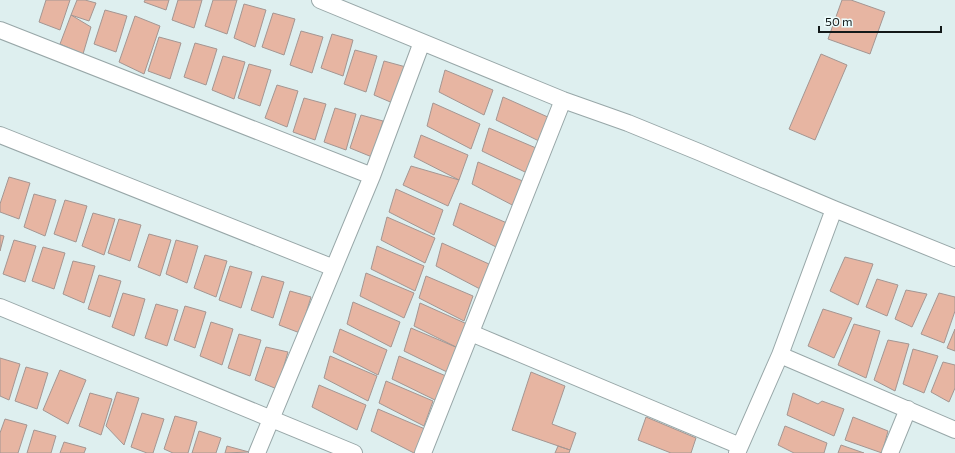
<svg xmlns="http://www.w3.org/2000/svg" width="955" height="453" viewBox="0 0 955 453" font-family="Commissioner,sans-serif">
	<rect width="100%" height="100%" fill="#deefef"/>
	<path fill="#e7b5a2" stroke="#a49692" d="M46,0H70L60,30L39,22Z
		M77,0H85L96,3L89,21L71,15Z
		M145,0H169L166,10L144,2Z
		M178,0H202L194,28L172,20Z
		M213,0H237L227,34L205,26Z
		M842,0H851L885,12L870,54L828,39Z
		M244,4L266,10L255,47L234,38Z
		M105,10L127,16L116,52L94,44Z
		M273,13L295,19L284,55L262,47Z
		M71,15L91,27L83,54L60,44Z
		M135,16L160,26L144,74L119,62Z
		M301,31L323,37L312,73L290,65Z
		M332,34L353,40L343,76L321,68Z
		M159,37L181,43L170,79L148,71Z
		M195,43L217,49L206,85L184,77Z
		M355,50L377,56L366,92L344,84Z
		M821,54L847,65L815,140L789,129Z
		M223,56L245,62L234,99L212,90Z
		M384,61L406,67L395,104L374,95Z
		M249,64L271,70L260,106L238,98Z
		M445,70L493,90L484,115L439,92Z
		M277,85L298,91L287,127L265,118Z
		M503,97L550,118L541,142L496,120Z
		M304,98L326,104L315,140L293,132Z
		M433,103L480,124L471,149L427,126Z
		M335,108L356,114L346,150L324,142Z
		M361,115L383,121L372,157L350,148Z
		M489,128L536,148L527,173L482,151Z
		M421,135L468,155L459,180L414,157Z
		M478,162L525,182L516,207L472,184Z
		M411,166L459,180L448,206L403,185Z
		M9,177L30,183L19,219L0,212V204Z
		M396,189L443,210L434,235L389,212Z
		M34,194L56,200L45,236L24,227Z
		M65,200L87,206L76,242L54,234Z
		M460,203L507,223L498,248L453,225Z
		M93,213L115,219L104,255L82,246Z
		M387,217L435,238L425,263L381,240Z
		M119,219L141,225L130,261L108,253Z
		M149,234L171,240L160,276L138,267Z
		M0,235L4,236L0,251Z
		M14,240L36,246L25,282L3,274Z
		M176,240L198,246L187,283L166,274Z
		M442,243L489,264L480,289L436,266Z
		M377,246L424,266L415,291L371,269Z
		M43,247L65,253L54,289L32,281Z
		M205,255L227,261L216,297L194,288Z
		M845,257L873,264L858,305L830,291Z
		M73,261L95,266L84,303L63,294Z
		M230,266L252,272L241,308L219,300Z
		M366,273L414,293L404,318L360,296Z
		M99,275L121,281L110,317L88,309Z
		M262,276L284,282L273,318L251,310Z
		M426,276L473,296L464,321L419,298Z
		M877,279L898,285L887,316L866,307Z
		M906,290L927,294L912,327L895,319Z
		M290,291L311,297L300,333L279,325Z
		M123,293L145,299L134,336L112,327Z
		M939,293L955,297V311L944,343L921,334Z
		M353,302L400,322L391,347L347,324Z
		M420,303L467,324L458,348L414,326Z
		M156,304L178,310L167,346L145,338Z
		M185,306L206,312L195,348L174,340Z
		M823,309L852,318L834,358L808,346Z
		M211,322L233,329L222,365L200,356Z
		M854,324L880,331L866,378L838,365Z
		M411,328L458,348L449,373L404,351Z
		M340,329L387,350L378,375L333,352Z
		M955,329V351L947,348Z
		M239,334L261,340L250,376L228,368Z
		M888,340L909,344L895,391L874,380Z
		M266,347L288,352L277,389L255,380Z
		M913,349L938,356L924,393L903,384Z
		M330,356L377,376L368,401L324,378Z
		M399,356L446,376L437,401L392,379Z
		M0,358L20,364L9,400L0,396Z
		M943,362L955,365V388L949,402L931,392Z
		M26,367L48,373L37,409L15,401Z
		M60,370L86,380L68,424L43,410Z
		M531,372L565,386L552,424L576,433L570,450L512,430Z
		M386,381L433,401L424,426L379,403Z
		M319,385L366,405L357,430L312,407Z
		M117,392L139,398L124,445L106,426Z
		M90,393L112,399L101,435L79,426Z
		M793,393L818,404L822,401L844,409L834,436L787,415Z
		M378,409L425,429L416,453H414L371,431Z
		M142,413L164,419L153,453H147L131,447Z
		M175,416L197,422L188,453H173L164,449Z
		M646,417L696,438L691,453H671L638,440Z
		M853,417L888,431L882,453L845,440Z
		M5,419L27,425L18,453H0V433Z
		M785,426L827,443L824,453H794L778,445Z
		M34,430L56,436L51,453H27Z
		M199,431L221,438L216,453H192Z
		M64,442L86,448L84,453H60Z
		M841,445L864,453H838Z
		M227,446L249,452L225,453Z
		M558,446L570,450L569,453H555Z"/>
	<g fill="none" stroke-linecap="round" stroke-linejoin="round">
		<defs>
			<path id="street" d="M320,0L563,100L628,123L699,152L834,209L955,258
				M0,30L372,176
				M0,135L334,268
				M0,307L354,453
				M471,333L740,446
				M780,355L955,430
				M257,453L372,176L422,42
				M423,453L563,100
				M737,453L780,355L834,209
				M890,453L908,409"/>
		</defs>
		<use href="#street" stroke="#98a7a8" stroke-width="18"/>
		<use href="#street" stroke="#fff" stroke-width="16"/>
	</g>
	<path d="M819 26v6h122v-6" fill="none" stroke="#131919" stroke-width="2"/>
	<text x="825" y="26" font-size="12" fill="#131919" stroke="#ecfcfc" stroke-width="3" paint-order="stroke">50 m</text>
</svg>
